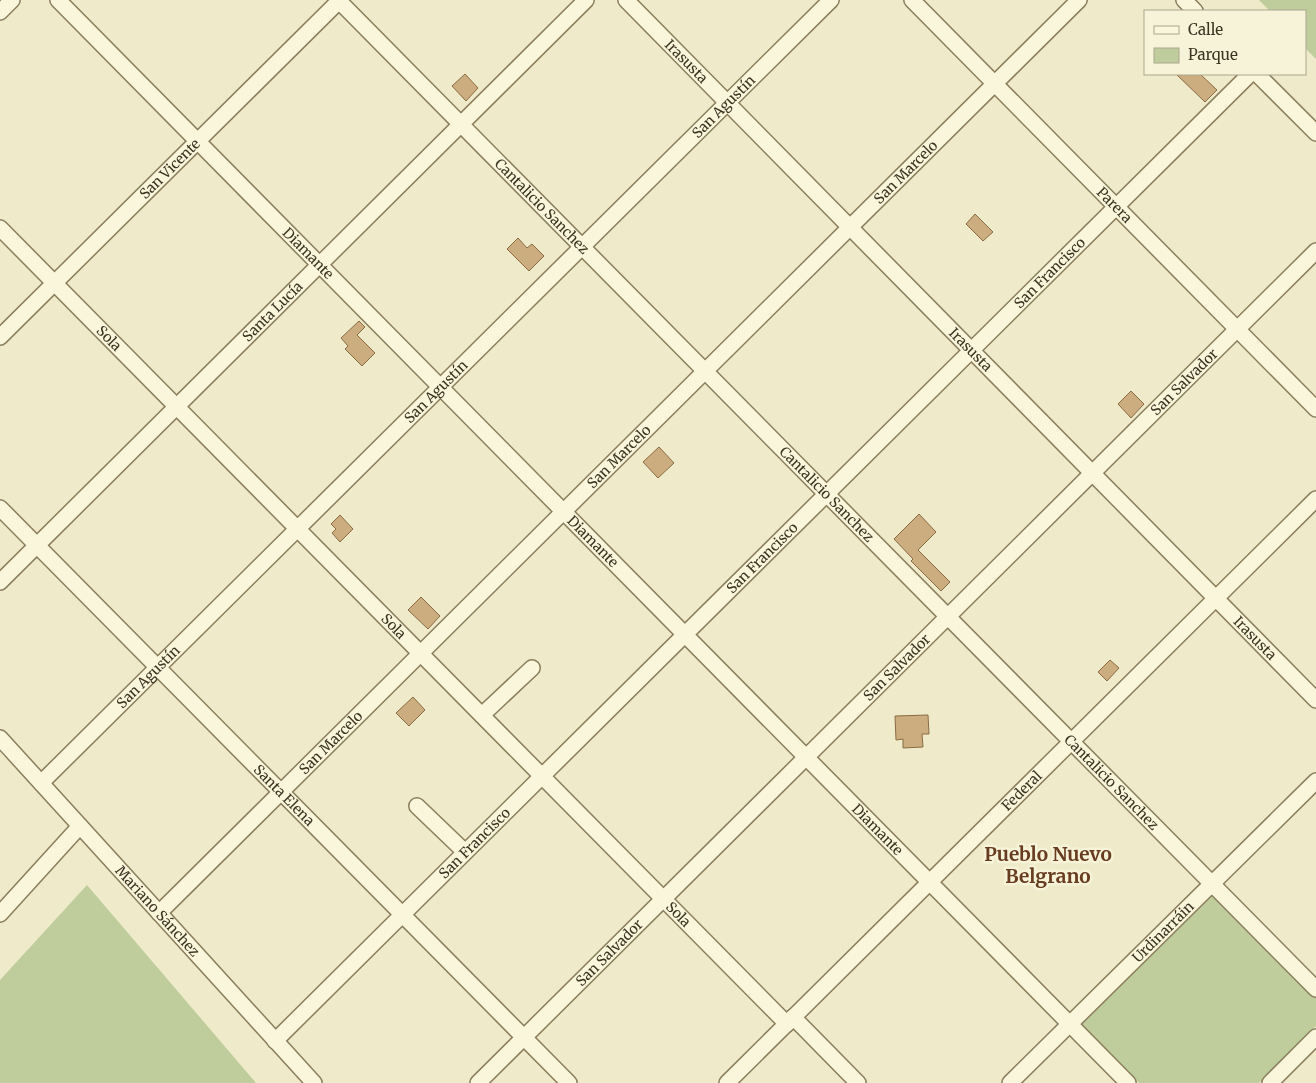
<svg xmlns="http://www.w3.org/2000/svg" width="1316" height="1083" viewBox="0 0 1316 1083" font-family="Merriweather,serif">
	<rect width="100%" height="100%" fill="#efeac9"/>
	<path fill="#bfcd9c" d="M1259,0H1316V59L1305,48V11H1270Z
		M87,885L256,1083H0V980Z
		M1213,894L1316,998V1026L1259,1083H1139L1080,1024Z"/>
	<path fill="#ccad7f" stroke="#8a6c43" d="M465,74L478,88L466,101L452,86Z
		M1176,74H1200L1217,90L1205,102Z
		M975,214L993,232L983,241L966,224Z
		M518,238L527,248L532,244L544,256L529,271L507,249Z
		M359,321L365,327L357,335L375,353L362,366L345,349L348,346L341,338Z
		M1131,391L1144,404L1131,418L1118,404Z
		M659,447L674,463L658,478L643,462Z
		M919,514L936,532L918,550L950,582L941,591L911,561L913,559L894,539Z
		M340,515L353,529L340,542L332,533L336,529L331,524Z
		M421,597L440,616L428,629L408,610Z
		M1110,660L1119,668L1107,681L1098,672Z
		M413,697L425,710L409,726L396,713Z
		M928,715L929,734H922L923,747L903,748V739L896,740L895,716Z"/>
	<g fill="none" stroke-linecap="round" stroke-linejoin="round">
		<defs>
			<g id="minor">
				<path id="s1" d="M58,0L1128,1083"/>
				<path id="s2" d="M338,0L1316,989"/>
				<path id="s3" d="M626,0L1316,700"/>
				<path id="s4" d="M912,0L1316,409"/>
				<path d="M1184,0L1195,11"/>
				<path d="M0,12L12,0"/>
				<path d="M1257,74L1316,133"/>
				<path id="s5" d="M0,228L787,1024"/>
				<path id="s6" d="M0,337L340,0"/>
				<path id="s7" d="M0,508L569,1083"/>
				<path id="s8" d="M0,582L586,0"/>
				<path d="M482,715L532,668"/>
				<path id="s9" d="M0,738L314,1083"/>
				<path id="s10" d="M41,783L831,0"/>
				<path d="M417,806L465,852"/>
				<path id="s11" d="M159,913L1079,0"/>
				<path d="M0,914L80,826"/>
				<path d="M793,1017L858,1083"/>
				<path id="s12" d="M275,1041L1250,74"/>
				<path id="s13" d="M478,1083L1316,251"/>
				<path id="s14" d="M727,1083L1316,499"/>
				<path id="s15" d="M1010,1083L1316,781"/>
				<path d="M1270,1083L1316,1037"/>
			</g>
		</defs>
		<use href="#minor" stroke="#8b7e5d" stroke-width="18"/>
		<use href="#minor" stroke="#f9f6dc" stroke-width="15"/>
	</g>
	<g text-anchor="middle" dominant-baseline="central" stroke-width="5" stroke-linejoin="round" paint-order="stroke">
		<g font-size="14" fill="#3c3321" stroke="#f6f3d8">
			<text stroke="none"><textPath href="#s3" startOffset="86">Irasusta</textPath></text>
			<text stroke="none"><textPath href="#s10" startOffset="961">San Agustín</textPath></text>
			<text stroke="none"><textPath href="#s6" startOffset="239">San Vicente</textPath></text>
			<text stroke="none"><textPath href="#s11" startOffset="1052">San Marcelo</textPath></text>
			<text stroke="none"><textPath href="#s4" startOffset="288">Parera</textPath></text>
			<text stroke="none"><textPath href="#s2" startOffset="290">Cantalicio Sanchez</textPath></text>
			<text stroke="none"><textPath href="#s1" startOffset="356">Diamante</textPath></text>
			<text stroke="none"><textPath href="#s12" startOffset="1091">San Francisco</textPath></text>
			<text stroke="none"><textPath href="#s8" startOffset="384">Santa Lucía</textPath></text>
			<text stroke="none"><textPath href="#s5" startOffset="155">Sola</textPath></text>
			<text stroke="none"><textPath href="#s3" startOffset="491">Irasusta</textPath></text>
			<text stroke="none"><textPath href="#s13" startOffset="995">San Salvador</textPath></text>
			<text stroke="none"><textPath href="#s10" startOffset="556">San Agustín</textPath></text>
			<text stroke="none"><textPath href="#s11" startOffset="648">San Marcelo</textPath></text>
			<text stroke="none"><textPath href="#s2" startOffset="695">Cantalicio Sanchez</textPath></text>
			<text stroke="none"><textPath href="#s1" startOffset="761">Diamante</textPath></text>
			<text stroke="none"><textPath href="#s12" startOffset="686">San Francisco</textPath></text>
			<text stroke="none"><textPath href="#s5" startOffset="560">Sola</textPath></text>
			<text stroke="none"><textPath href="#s3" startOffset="896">Irasusta</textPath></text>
			<text stroke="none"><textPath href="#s13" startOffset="590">San Salvador</textPath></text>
			<text stroke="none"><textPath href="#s10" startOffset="151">San Agustín</textPath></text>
			<text stroke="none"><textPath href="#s11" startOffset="242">San Marcelo</textPath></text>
			<text stroke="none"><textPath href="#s2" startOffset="1100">Cantalicio Sanchez</textPath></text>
			<text stroke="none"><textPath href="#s14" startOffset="415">Federal</textPath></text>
			<text stroke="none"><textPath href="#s7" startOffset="404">Santa Elena</textPath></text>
			<text stroke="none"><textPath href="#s1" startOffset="1166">Diamante</textPath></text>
			<text stroke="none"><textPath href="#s12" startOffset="281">San Francisco</textPath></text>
			<text stroke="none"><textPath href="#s9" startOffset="234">Mariano Sánchez</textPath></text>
			<text stroke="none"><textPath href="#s5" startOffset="965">Sola</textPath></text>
			<text stroke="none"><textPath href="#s15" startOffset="215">Urdinarráin</textPath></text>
			<text stroke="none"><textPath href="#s13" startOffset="185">San Salvador</textPath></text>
		</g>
		<g font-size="19" font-weight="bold" fill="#683c20" stroke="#f6f3d8">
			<text x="1048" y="854">Pueblo Nuevo<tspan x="1048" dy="22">Belgrano</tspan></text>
		</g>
	</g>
	<rect x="1144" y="10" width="162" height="65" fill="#f6f3d8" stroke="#aca68f"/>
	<rect x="1154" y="26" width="25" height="8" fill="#f9f6dc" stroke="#aca68f"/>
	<text x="1188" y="35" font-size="15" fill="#3c3321">Calle</text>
	<rect x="1154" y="48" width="25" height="15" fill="#bfcd9c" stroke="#aca68f"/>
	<text x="1188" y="60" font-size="15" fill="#3c3321">Parque</text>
</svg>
